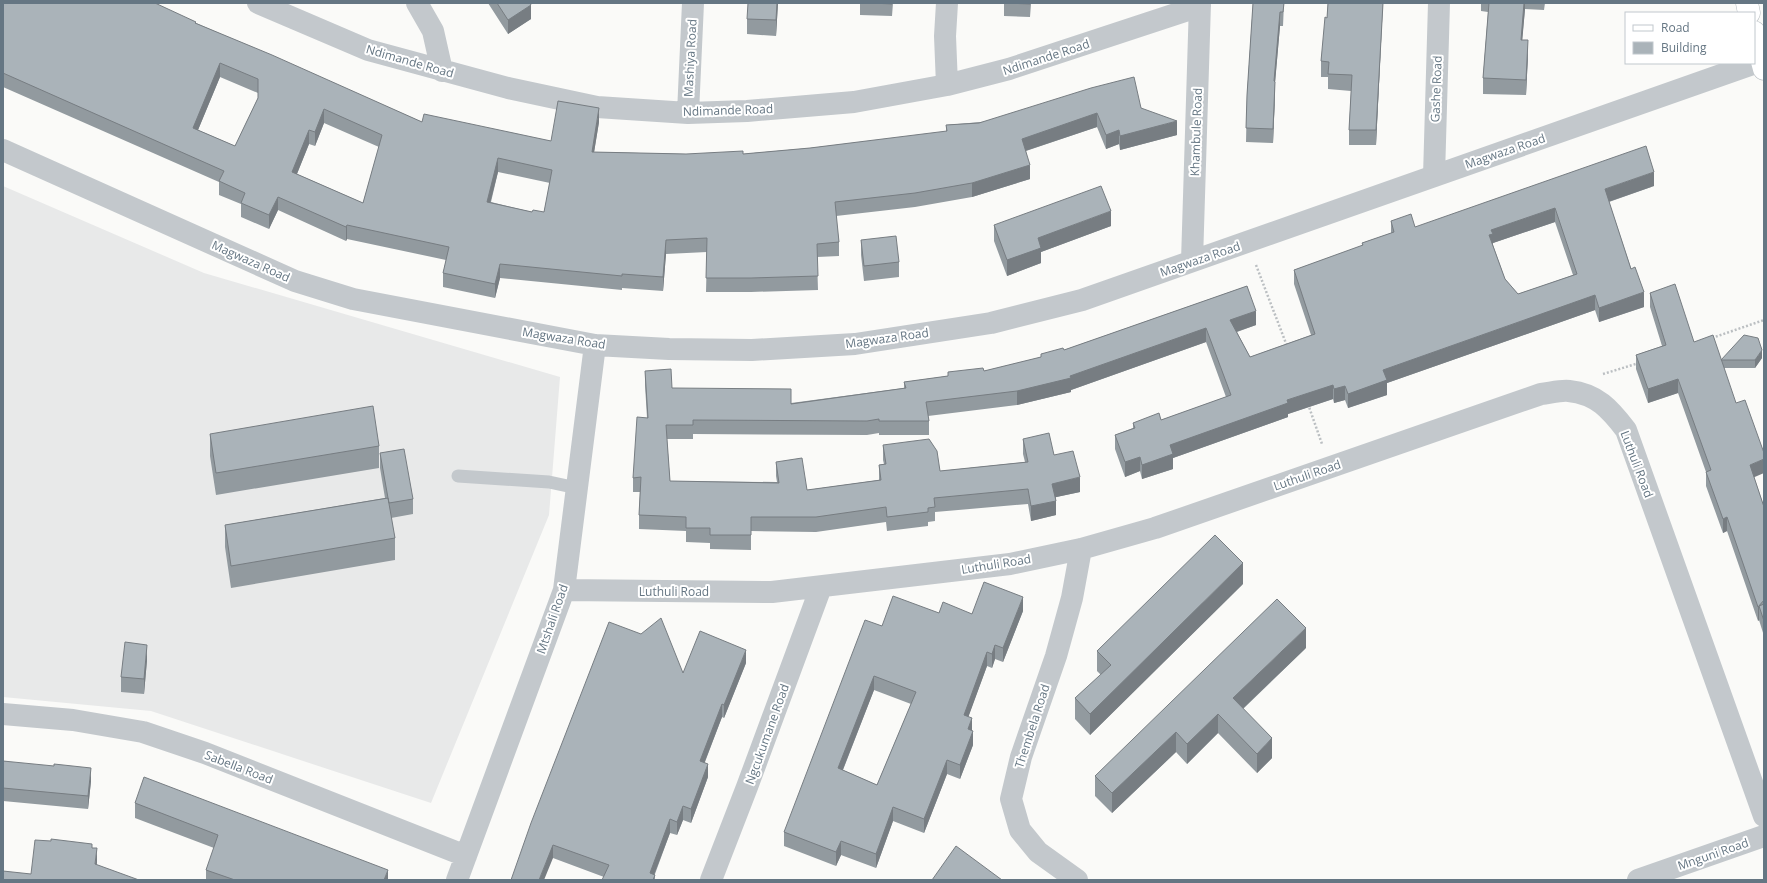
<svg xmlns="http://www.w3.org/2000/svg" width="1767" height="883" viewBox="0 0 1767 883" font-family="'Open Sans',sans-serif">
	<rect width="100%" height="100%" fill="#fafaf8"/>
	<path fill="#e8e9e9" d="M3,186L204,273L560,377L549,515L431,803L151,711L3,697Z"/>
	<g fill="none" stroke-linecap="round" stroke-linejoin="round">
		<defs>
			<path id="secondary" d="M1747,3L1749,13
				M1754,32L1764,69"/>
		</defs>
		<use href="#secondary" stroke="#b3babf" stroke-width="23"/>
		<path stroke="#bbbfc2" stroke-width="2.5" stroke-dasharray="2 2" stroke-linecap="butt" d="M1256,265L1287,346
			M1712,338L1764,320
			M1603,374L1639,363
			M1308,404L1322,444"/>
		<path stroke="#c3c8cc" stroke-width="13" d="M458,476L549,482L577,488"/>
		<path stroke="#c3c8cc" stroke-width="22" d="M258,3L368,50L508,88L597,107L688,113L747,111L854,102L947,85L1009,69L1200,6
			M417,3L433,31L442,71
			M947,85L945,36L947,3
			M688,113L693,3
			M3,150L295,281L353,299L595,345L669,349L752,350L855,344L991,323L1082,300L1761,61
			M1434,176L1439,3
			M1192,261L1200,3
			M564,590L772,592L1010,564L1081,549L1155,528L1541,394C1550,393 1561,390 1569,391C1597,394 1610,409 1626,430L1764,816
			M3,714L73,720L143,732L205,753L466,856
			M457,880L564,590L595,345
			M711,880L747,787L821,587
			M1077,880L1038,852L1020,830L1011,799L1021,757L1056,656L1072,598L1081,549
			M1638,880L1764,836"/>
		<use href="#secondary" stroke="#fff" stroke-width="22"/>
	</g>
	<path fill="#929a9f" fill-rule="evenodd" d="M3,3L196,23L422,122L551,141L599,122L594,152L686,154H743L810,148L946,132V125L1141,108L1177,135L1120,150L1119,144L1106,149L1097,127L1026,151L1030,179L972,197L915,207L836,216L839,242V256L817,257L818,290L751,292H706L707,252L666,254L663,291L622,288V290L500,278L495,298L443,287V273L446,260L347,239L346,241L278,210L269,229L241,217V204L219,195V182L3,87ZM220,77L258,93V98L235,146L198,130ZM324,123L379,147L363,203L297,174L309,144L315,146ZM498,172L550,183L544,212H532L491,202Z
		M488,3H530L531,19L508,34Z
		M778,3L776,36L747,34V19Z
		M860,3H893L892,16L860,15Z
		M1004,3H1068V4H1031L1030,17L1004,16Z
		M1253,3H1284L1283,26H1280L1275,82V95L1273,143L1246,142L1247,95Z
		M1328,3H1383L1376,145H1349V130L1351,91L1328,89V77H1321V61L1327,18Z
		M1481,3H1545L1544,10L1525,9L1522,40L1528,55L1526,95L1483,94V78L1488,12L1481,11Z
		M1654,186L1609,202L1644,307L1599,322L1595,310L1387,383V395L1348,408L1345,400L1334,403L1333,399L1288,414V417L1173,458V469L1142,479L1140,471L1125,477L1115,449V435L1133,428V423L1161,420L1226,397L1206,342L1071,390V392L1017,405L928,416L929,421V435H879V433L867,435L693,434V439H667L670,481L777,482L776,476V462L807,490L879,480V465L884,464L883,460V445L940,471L1025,462L1023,454V439L1054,455L1080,492L1056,497V515L1031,521L1028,504L935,512V521L928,522V526L887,531L886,522L816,532L751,531V550L710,549V543L686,542V531L639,529V515L640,492H633V478L647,418L645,385V371L672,388L791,403L904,388V382L948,376V372L984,371L1041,357V354L1064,350L1247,286L1256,325L1237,332L1250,357L1311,335L1294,284V270L1362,246V243L1391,233V221L1415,227ZM1555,222L1573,275L1518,294L1505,279L1493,245V243Z
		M994,225L1111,226L1041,252V263L1007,276L994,241Z
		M861,240L899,262V277L864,281L861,255Z
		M1650,293L1694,342L1721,360L1762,358L1755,368H1724L1754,477L1764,507V636L1759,620L1758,621L1727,531L1723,533L1706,486V472L1678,393L1648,403L1636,369V355L1662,346L1650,307Z
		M210,434L379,446V468L216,495L210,456Z
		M380,453L413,499V514L391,518L395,538V560L231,588L225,547V525L385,498L380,468Z
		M1243,584L1090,735L1075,719V698L1101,675L1097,671V651Z
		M1023,611L1003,662L995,659L992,668L987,666L968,717L972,731L973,745L960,779L947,774L924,833L893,821L876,868L841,855L836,866L784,846V832L882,626L939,613L972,614ZM874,690L911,704L877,785L843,770Z
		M1306,648L1243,709L1272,758L1257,773L1218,733L1187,764L1176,752L1112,813L1095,796V776Z
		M147,660L144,694L121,692V677Z
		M746,663L724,718L722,717L705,762L708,777L691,823L683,820L677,835L670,833L655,874V880L604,877L553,858L511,880L683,673Z
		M3,761L91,781L88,809L3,801Z
		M135,803L388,880H206V870L214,848L135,818Z"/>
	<path fill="#777d82" d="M777,3H778L776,36V20Z
		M1383,3L1376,145V130Z
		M1524,3H1525V9L1521,55V40Z
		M531,5V19L508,34V20Z
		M1280,12V26L1274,95V81Z
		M1528,40V55L1526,95V80Z
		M220,63V77L193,142V128Z
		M1275,82V95L1273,143V129Z
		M599,108V122L592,165V152Z
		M324,109V123L315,146V132Z
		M1097,113V127L1022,152V139Z
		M1177,121V135L1120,150V136Z
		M309,130V144L292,186V172Z
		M1119,130V144L1106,149V135Z
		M498,158V172L487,215V202Z
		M1030,165V179L972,197V183Z
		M1654,172V186L1605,203V189Z
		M278,197V210L269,229V215Z
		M1555,208V222L1493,243V249L1489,235L1491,230Z
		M1111,211V226L1041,252V263L1007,276V260L1038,238Z
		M347,225V239L346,241V227Z
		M666,240V254L663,291V277Z
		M500,264V278L495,298V284Z
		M1644,292V307L1599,322V308Z
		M1595,295V310L1387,383V395L1348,408V394L1383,370Z
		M1256,311V325L1230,334V320Z
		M1206,328V342L1071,390V392L1017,405V391L1070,376Z
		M1762,350V358L1755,368V360Z
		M1678,379V393L1648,403V389Z
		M1333,385V399L1288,414V417L1173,458V469L1142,479V465L1170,445L1287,400Z
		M1345,386V400L1334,403V389Z
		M1140,457V471L1125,477V462Z
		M1764,459V473L1750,479V465Z
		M1080,477V492L1052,498V484Z
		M1056,501V515L1031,521V506Z
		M1727,517V531L1723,533V519Z
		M1243,563V584L1090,735V714Z
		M1023,597V611L1003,662V648Z
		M1759,606V620L1758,621V607Z
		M1306,628V648L1233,718V698Z
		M147,645V660L144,694V679Z
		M995,645V659L992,668V654Z
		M746,650V663L724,718V705Z
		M987,652V666L964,729V715Z
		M874,676V690L838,782V768Z
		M722,704V717L700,774V761Z
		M1218,714V733L1187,764V744Z
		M972,718V732L968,729Z
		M973,731V745L960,779V765Z
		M1176,732V752L1112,813V793Z
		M1272,738V758L1257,773V754Z
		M947,760V774L924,833V819Z
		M708,764V777L691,823V809Z
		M91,768V781L88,809V796Z
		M683,806V820L677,835V822Z
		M893,807V821L876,868V854Z
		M670,819V833L652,880L650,873Z
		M841,841V855L836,866V852Z
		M553,845V858L544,880H539Z
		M97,848V863L95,879V864Z
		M388,870V880H384Z"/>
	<path fill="#aab3b9" stroke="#777d82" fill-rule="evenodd" d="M3,3H155L196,22L195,23L272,55L422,122L424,114L551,141L558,101L599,108L592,152L686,154L743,151V154L810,148L947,131L946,125L979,123L1091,88L1134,77L1141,108L1177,121L1120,136L1119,130L1106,135L1097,113L1022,139L1030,165L972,183L915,193L835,202L839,242L817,244L818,276L751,278H706L707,238L666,240L663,277L622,274V276L500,264L495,284L443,273L449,247L347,225L346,227L278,197L269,215L241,203L245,193L219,181L224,171L3,73ZM220,63L258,79V98L235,146L193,128ZM324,109L382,135L363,203L292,172L309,130L315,132ZM498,158L552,170L544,212L533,210L532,212L487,202Z
		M497,3H530L531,5L508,20Z
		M748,3H777L776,20L747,19Z
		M872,3H892V4Z
		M1005,3H1030V4Z
		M1253,3H1284L1283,12H1280L1274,81L1275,82L1273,129L1246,128L1247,95Z
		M1328,3H1383L1376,130H1349L1352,75L1328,74L1329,62L1321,61L1325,17L1327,18Z
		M1489,3H1524L1521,40H1528L1526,80L1483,78Z
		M1646,146L1654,172L1605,189L1631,269L1635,267L1644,292L1599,308L1595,295L1383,370L1387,380L1348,394L1345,386L1334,389L1333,385L1287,400L1288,403L1170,445L1173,454L1142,465L1140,457L1125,462L1115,435L1135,428L1133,423L1159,413L1161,420L1231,395L1206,328L1070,376L1071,378L1017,391L926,402L929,421H879V419L867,421L693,420V425H666L670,481L779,483L776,462L802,458L807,490L881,480L879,465L886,464L883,445L929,439L937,451L940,471L1028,462L1023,439L1049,433L1054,455L1073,451L1080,477L1052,484L1056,501L1031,506L1028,489L934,498L935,507L928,508V512L887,517L886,507L816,517H751V535H710V528H686V517L639,515L641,477L633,478L637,417L648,418L645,371L671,369L672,388L791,389V404L906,388L904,382L948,376V372L983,368L984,371L1041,357V354L1063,348L1064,350L1247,286L1256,311L1230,320L1250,357L1315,334L1294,270L1363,245L1362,243L1394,232L1391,221L1411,214L1415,227ZM1555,208L1577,274L1518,294L1505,279L1489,235L1493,234L1491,230Z
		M1101,186L1111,211L1038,238L1041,248L1007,260L994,225Z
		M896,236L899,262L864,266L861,240Z
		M1675,284L1694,342L1713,335L1736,403L1745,400L1764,453V459L1750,465L1764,507V600L1758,607L1727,517L1723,519L1706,472L1711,470L1678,379L1648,389L1636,355L1666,345L1650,293Z
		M1744,335L1758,338L1762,350L1755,360H1721Z
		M373,406L379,446L216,473L210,434Z
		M404,449L413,499L389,503L388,498L380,453Z
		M388,498L395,538L231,566L225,525Z
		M1215,535L1243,563L1090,714L1075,698L1111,665L1097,651Z
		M984,582L1023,597L1003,648L995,645L992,654L987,652L964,715L972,718L968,729L973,731L960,765L947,760L924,819L893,807L876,854L841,841L836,852L784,832L865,620L882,626L893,596L939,613L943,602L972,614ZM874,676L916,692L877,785L838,768Z
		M1277,599L1306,628L1233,698L1272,738L1257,754L1218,714L1187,744L1176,732L1112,793L1095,776Z
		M1764,604V621L1759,606Z
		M661,618L683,673L700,631L746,650L724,705L722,704L700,761L708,764L691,809L683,806L677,822L670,819L650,873L655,875L653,880H602L609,865L553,845L539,880H511L531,823L609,622L641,634Z
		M125,642L147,645L144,679L121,677Z
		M3,761L54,766V764L91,768L88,796L3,788Z
		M144,777L388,870L384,880H235L206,870L218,835L135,803Z
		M51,839L92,844V848H97L95,864L139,880H3V871L31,874L35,840L51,841Z
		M956,846L1002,880H932Z"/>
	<g text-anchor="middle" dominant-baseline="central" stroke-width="4" stroke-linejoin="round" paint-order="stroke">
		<g font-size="12" fill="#657683" stroke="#fff">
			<text transform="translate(1046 57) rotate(-18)">Ndimande Road</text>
			<text transform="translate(690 58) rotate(-87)">Mashiya Road</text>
			<text transform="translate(410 61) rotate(16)">Ndimande Road</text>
			<text transform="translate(1436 89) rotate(-88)">Gashe Road</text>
			<text transform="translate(728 110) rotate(-2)">Ndimande Road</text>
			<text transform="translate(1196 132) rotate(-88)">Khambule Road</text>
			<text transform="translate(1505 151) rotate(-19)">Magwaza Road</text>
			<text transform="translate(1200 259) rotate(-19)">Magwaza Road</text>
			<text transform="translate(251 261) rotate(24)">Magwaza Road</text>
			<text transform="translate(564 338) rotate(9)">Magwaza Road</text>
			<text transform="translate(887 338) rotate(-8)">Magwaza Road</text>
			<text transform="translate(1637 464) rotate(69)">Luthuli Road</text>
			<text transform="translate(1307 475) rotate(-19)">Luthuli Road</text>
			<text transform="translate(996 564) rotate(-9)">Luthuli Road</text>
			<text x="674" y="591">Luthuli Road</text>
			<text transform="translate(552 619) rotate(-71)">Mtshali Road</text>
			<text transform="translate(1032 726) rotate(-72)">Thembela Road</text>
			<text transform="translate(767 734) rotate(-70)">Ngcukumane Road</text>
			<text transform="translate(239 767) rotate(21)">Sabella Road</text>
			<text transform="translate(1713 854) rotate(-19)">Mnguni Road</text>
		</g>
	</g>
	<rect width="1767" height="883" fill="none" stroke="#657683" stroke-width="8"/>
	<rect x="1625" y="12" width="130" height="52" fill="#ffffff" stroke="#c1c8cd"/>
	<rect x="1633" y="25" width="20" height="6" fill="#ffffff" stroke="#c1c8cd"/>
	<text x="1661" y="32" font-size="12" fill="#657683">Road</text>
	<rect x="1633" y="42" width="20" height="12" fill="#aab3b9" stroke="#c1c8cd"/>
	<text x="1661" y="52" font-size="12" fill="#657683">Building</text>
</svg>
